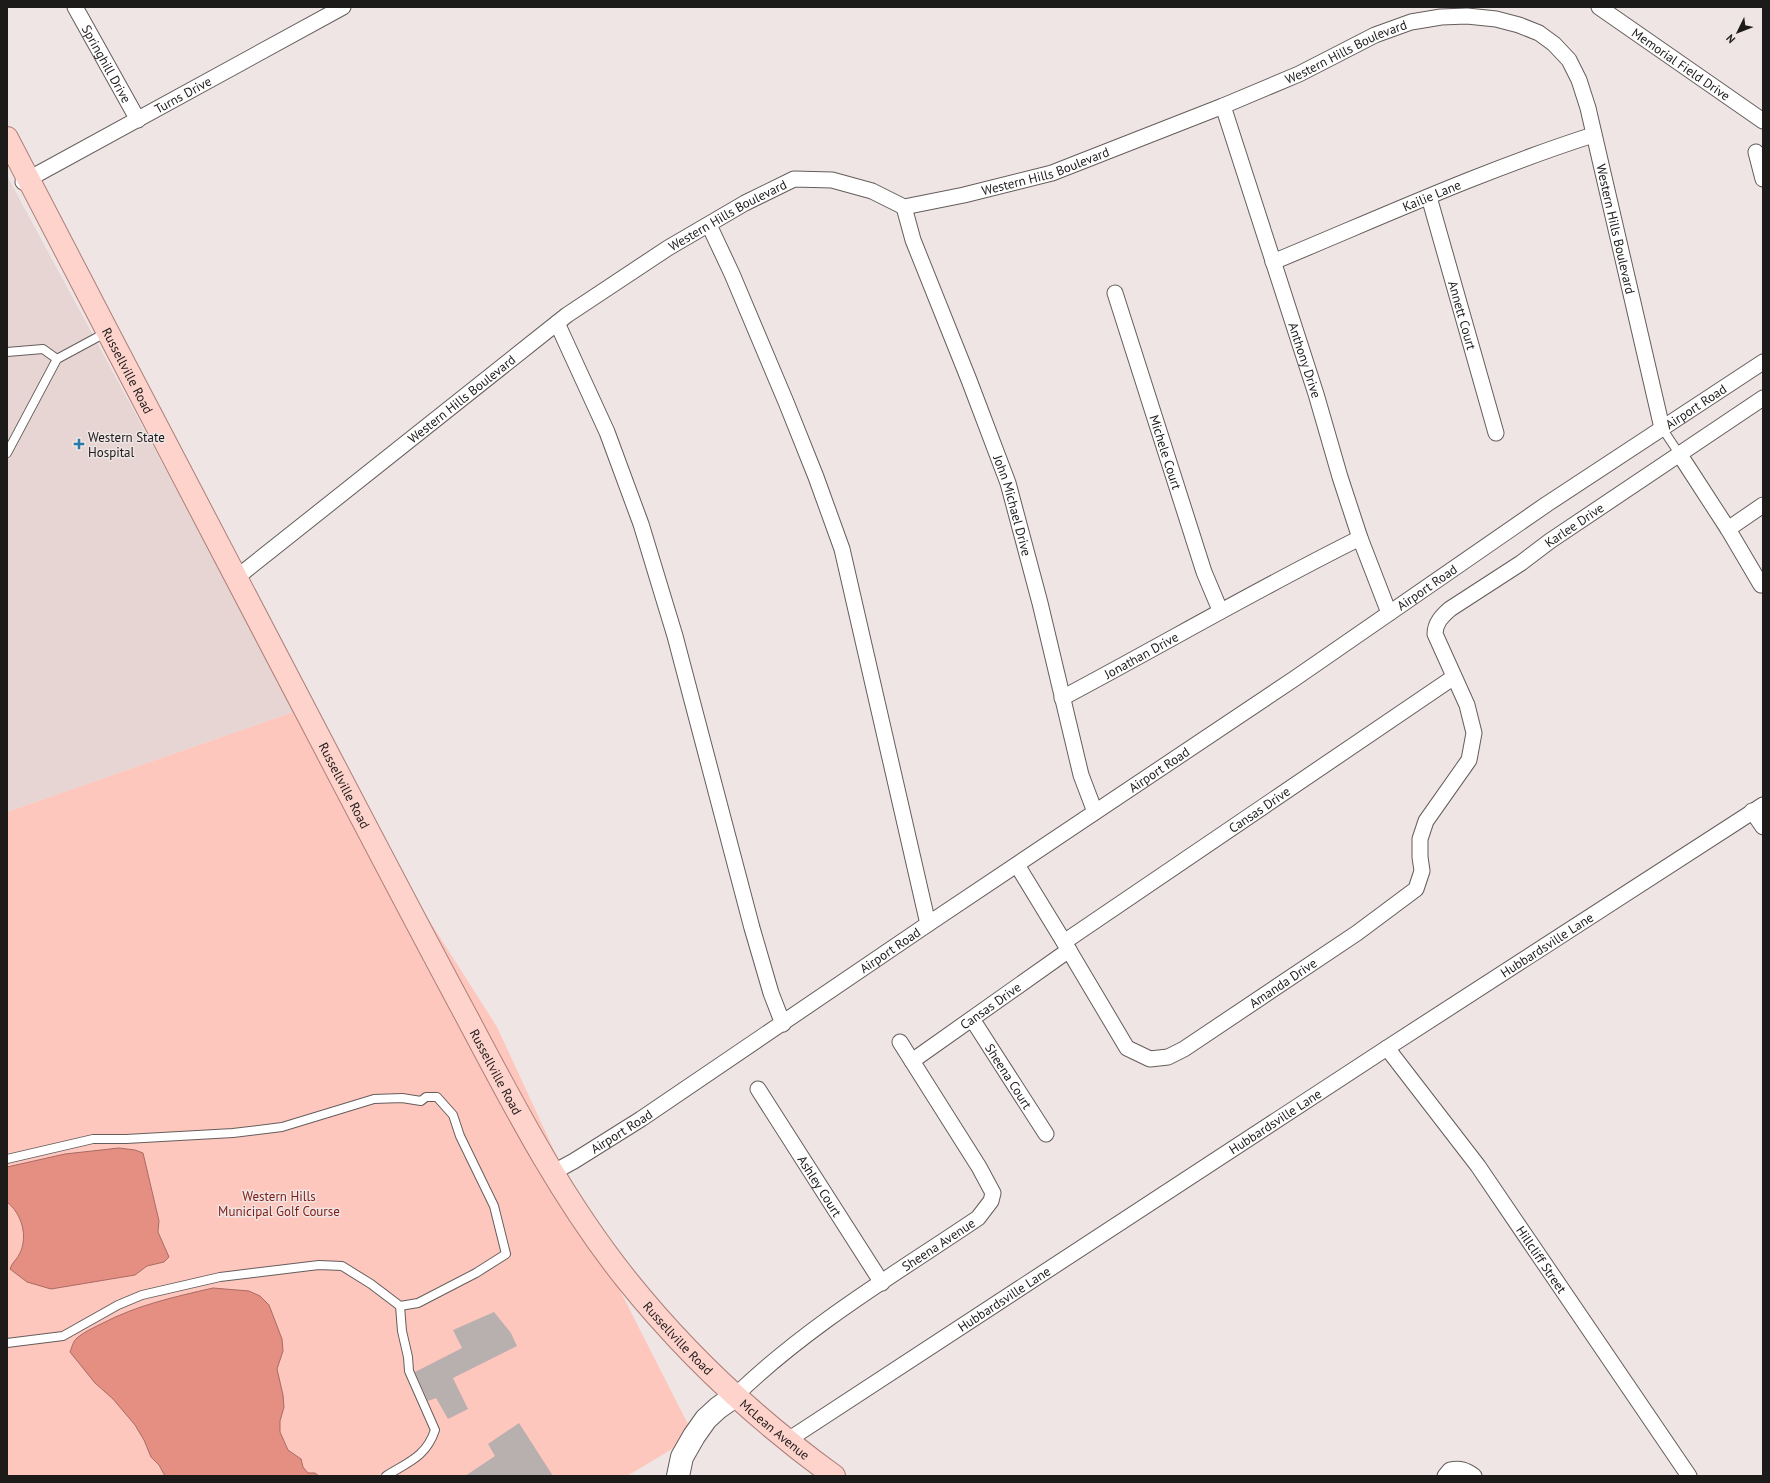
<svg xmlns="http://www.w3.org/2000/svg" width="1770" height="1483" viewBox="0 0 1770 1483" font-family="'PT Sans',sans-serif">
	<rect width="100%" height="100%" fill="#eee5e4"/>
	<path fill="#e6d5d2" d="M7,176L296,711L7,812Z"/>
	<path fill="#fec7be" d="M296,711L497,1027L608,1267L694,1436L627,1476H7V812Z"/>
	<path fill="#e58e82" stroke="#a96b63" d="M119,1148L135,1150L143,1153L159,1221L158,1232L169,1257L164,1262L147,1266L135,1275L51,1289L27,1282L10,1269C12,1262 17,1260 20,1253C28,1236 22,1214 7,1202V1167L65,1154Z
		M213,1288L249,1291L260,1296L269,1305L282,1339L283,1351L277,1369L283,1395L284,1407L280,1421V1432L288,1450L301,1459L303,1467L308,1473H315L319,1476H165L159,1465L151,1457L144,1440L135,1425L113,1399L95,1383L70,1352C72,1347 73,1341 77,1338C84,1332 93,1328 101,1324C137,1305 174,1297 213,1288Z"/>
	<path fill="#b8b0ae" d="M494,1312L511,1333L517,1346L453,1378L468,1409L448,1419L436,1398L428,1401L415,1372L462,1348L453,1330Z
		M519,1423L553,1476H465L495,1456L488,1444Z"/>
	<g fill="none" stroke-linecap="round" stroke-linejoin="round">
		<defs>
			<path id="lane" d="M7,352L43,349L57,359L107,332
				M1662,428L1680,455
				M7,453L57,359
				M7,1159L93,1139H126L233,1133L282,1127L374,1099L402,1098L421,1101L426,1097H437L453,1115L460,1136L494,1206L506,1254L476,1273L418,1303L400,1306L371,1284L342,1266L319,1265L220,1277L142,1295L118,1305L63,1336L7,1343
				M386,1476C408,1462 426,1457 435,1430L409,1371L408,1357L402,1331L400,1306"/>
			<g id="street">
				<path id="s1" d="M75,7L138,120"/>
				<path id="s2" d="M1599,7L1763,121"/>
				<path id="s3" d="M1223,106L1316,394L1340,477L1360,538L1389,613"/>
				<path d="M1756,152L1763,179"/>
				<path id="s4" d="M23,182L343,7"/>
				<path id="s5" d="M1429,197L1496,433"/>
				<path id="s6" d="M904,207L913,240L969,380L1008,483L1040,603L1081,775L1095,812"/>
				<path d="M709,225L732,274L786,402L816,477L842,549L928,924"/>
				<path id="s7" d="M1273,262C1379,218 1484,170 1593,135"/>
				<path id="s8" d="M1115,293L1204,572L1220,610"/>
				<path d="M557,323L607,432L641,524L675,636L752,928L771,993L783,1024"/>
				<path d="M1680,455L1728,529L1761,585"/>
				<path d="M1728,529L1763,505"/>
				<path id="s9" d="M236,578L567,315L668,248L745,203L794,179L832,180L872,191L904,207L964,195L1052,173L1223,106L1299,74L1375,35L1411,22L1441,17L1467,16L1496,19L1519,25L1539,33L1554,44L1569,60L1579,80L1588,108L1662,428"/>
				<path id="s10" d="M1062,698C1162,645 1259,588 1360,538"/>
				<path d="M1752,811L1763,827"/>
				<path id="s11" d="M1017,865L1064,942L1127,1048L1150,1059L1168,1057L1184,1049L1357,933L1416,889L1422,871L1420,857V839L1426,821L1469,760L1474,733L1467,705L1435,634C1435,623 1442,616 1450,609L1521,563L1550,541L1763,398"/>
				<path id="s12" d="M1064,942L1454,677"/>
				<path id="s13" d="M972,1019L1046,1134"/>
				<path id="s14" d="M1387,1048L1478,1166L1689,1476"/>
				<path id="s15" d="M912,1061L1069,950"/>
				<path id="s16" d="M758,1089L882,1283"/>
				<path id="s17" d="M552,1173L574,1161L641,1119L928,924L1294,679L1547,504L1763,362"/>
				<path id="s18" d="M735,1396C807,1326 895,1274 978,1218L991,1201L993,1193L979,1167L900,1042"/>
				<path id="s19" d="M788,1440L1387,1048L1763,805"/>
				<path d="M1445,1476L1450,1470C1460,1468 1466,1470 1474,1476"/>
			</g>
			<path id="secondary" d="M678,1476L682,1457L694,1436L706,1419L718,1408L735,1396"/>
			<g id="primary">
				<path id="s20" d="M7,138C112,341 218,543 324,746C372,838 420,930 469,1021C516,1110 563,1200 626,1279C686,1354 757,1420 834,1476"/>
			</g>
		</defs>
		<use href="#lane" stroke="#655d5c" stroke-width="10"/>
		<use href="#street" stroke="#655d5c" stroke-width="17"/>
		<use href="#secondary" stroke="#655d5c" stroke-width="24"/>
		<use href="#primary" stroke="#ad7f78" stroke-width="24"/>
		<use href="#lane" stroke="#fff" stroke-width="8"/>
		<use href="#street" stroke="#fff" stroke-width="15"/>
		<use href="#secondary" stroke="#fff" stroke-width="22"/>
		<use href="#primary" stroke="#fdd3cc" stroke-width="22"/>
	</g>
	<path fill="#277bab" stroke="#eee5e4" stroke-width="1.5" d="M77 438h4v4h4v4h-4v4h-4v-4h-4v-4h4z"/>
	<g text-anchor="middle" dominant-baseline="central" stroke-width="3" stroke-linejoin="round" paint-order="stroke">
		<g font-size="13" fill="#1d1a1a" stroke="#eee5e4">
			<text stroke="none"><textPath href="#s9" startOffset="1273">Western Hills Boulevard</textPath></text>
			<text stroke="none"><textPath href="#s1" startOffset="65">Springhill Drive</textPath></text>
			<text stroke="none"><textPath href="#s2" startOffset="100">Memorial Field Drive</textPath></text>
			<text stroke="none"><textPath href="#s4" startOffset="182">Turns Drive</textPath></text>
			<text stroke="none"><textPath href="#s9" startOffset="949">Western Hills Boulevard</textPath></text>
			<text stroke="none"><textPath href="#s7" startOffset="172">Kailie Lane</textPath></text>
			<text stroke="none"><textPath href="#s9" startOffset="612">Western Hills Boulevard</textPath></text>
			<text stroke="none"><textPath href="#s9" startOffset="1692">Western Hills Boulevard</textPath></text>
			<text stroke="none"><textPath href="#s5" startOffset="123">Annett Court</textPath></text>
			<text stroke="none"><textPath href="#s3" startOffset="267">Anthony Drive</textPath></text>
			<text stroke="none"><textPath href="#s20" startOffset="262">Russellville Road</textPath></text>
			<text stroke="none"><textPath href="#s9" startOffset="288">Western Hills Boulevard</textPath></text>
			<text stroke="none"><textPath href="#s17" startOffset="1377">Airport Road</textPath></text>
			<text stroke="none"><textPath href="#s8" startOffset="167">Michele Court</textPath></text>
			<text stroke="none"><textPath href="#s6" startOffset="318">John Michael Drive</textPath></text>
			<text stroke="none"><textPath href="#s11" startOffset="1016">Karlee Drive</textPath></text>
			<text stroke="none"><textPath href="#s17" startOffset="1053">Airport Road</textPath></text>
			<text stroke="none"><textPath href="#s10" startOffset="90">Jonathan Drive</textPath></text>
			<text stroke="none"><textPath href="#s17" startOffset="729">Airport Road</textPath></text>
			<text stroke="none"><textPath href="#s20" startOffset="730">Russellville Road</textPath></text>
			<text stroke="none"><textPath href="#s12" startOffset="236">Cansas Drive</textPath></text>
			<text stroke="none"><textPath href="#s19" startOffset="906">Hubbardsville Lane</textPath></text>
			<text stroke="none"><textPath href="#s17" startOffset="405">Airport Road</textPath></text>
			<text stroke="none"><textPath href="#s11" startOffset="394">Amanda Drive</textPath></text>
			<text stroke="none"><textPath href="#s15" startOffset="96">Cansas Drive</textPath></text>
			<text stroke="none"><textPath href="#s20" startOffset="1054">Russellville Road</textPath></text>
			<text stroke="none"><textPath href="#s13" startOffset="68">Sheena Court</textPath></text>
			<text stroke="none"><textPath href="#s19" startOffset="582">Hubbardsville Lane</textPath></text>
			<text stroke="none"><textPath href="#s17" startOffset="81">Airport Road</textPath></text>
			<text stroke="none"><textPath href="#s16" startOffset="115">Ashley Court</textPath></text>
			<text stroke="none"><textPath href="#s18" startOffset="254">Sheena Avenue</textPath></text>
			<text stroke="none"><textPath href="#s14" startOffset="262">Hillcliff Street</textPath></text>
			<text stroke="none"><textPath href="#s19" startOffset="258">Hubbardsville Lane</textPath></text>
			<text stroke="none"><textPath href="#s20" startOffset="1378">Russellville Road</textPath></text>
			<text stroke="none"><textPath href="#s20" startOffset="1511">McLean Avenue</textPath></text>
		</g>
		<g font-size="13" fill="#1d1a1a" stroke="#eee5e4" text-anchor="start">
			<text x="88" y="437">Western State<tspan x="88" dy="15">Hospital</tspan></text>
		</g>
		<g font-size="13" fill="#801b14" stroke="#eee5e4">
			<text x="279" y="1196">Western Hills<tspan x="279" dy="15">Municipal Golf Course</tspan></text>
		</g>
	</g>
	<rect width="1770" height="1483" fill="none" stroke="#1d1a1a" stroke-width="16"/>
	<g transform="translate(1738 32) rotate(227)" stroke="#eee5e4" stroke-width="3" paint-order="stroke">
	<path d="M0-3L7 15L0 10L-7 15Z" fill="#1d1a1a"/>
	<text y="-6" font-size="11" font-weight="bold" text-anchor="middle" fill="#1d1a1a">N</text>
	</g>
</svg>
